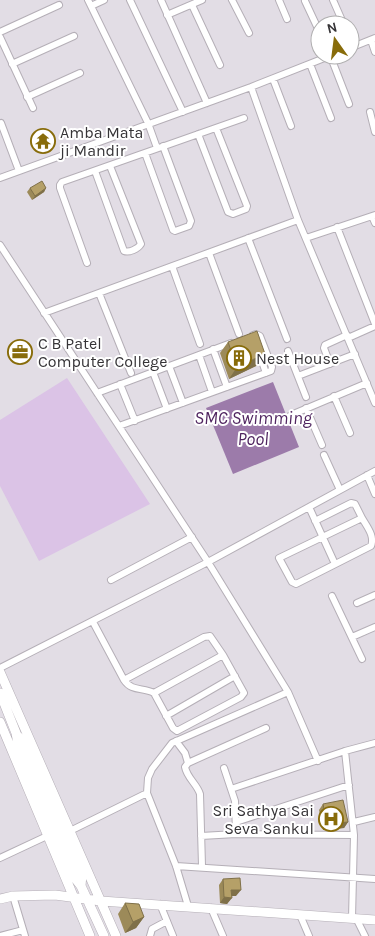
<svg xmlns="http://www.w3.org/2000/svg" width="375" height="936" viewBox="0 0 375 936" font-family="Karla,sans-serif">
	<rect width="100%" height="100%" fill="#e2dde5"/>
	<path fill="#dbc3e6" d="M67,378L150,504L39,561L0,486V420Z"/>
	<path fill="#9c7baa" d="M273,382L299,447L233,474L206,408Z"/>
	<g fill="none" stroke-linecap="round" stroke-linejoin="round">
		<defs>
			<path id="street" d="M88,0L148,123L157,148
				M130,0L183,112
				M161,0L207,103
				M232,0L249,33
				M279,0L287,19
				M333,0L344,25
				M305,1L320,33
				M192,5L220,65
				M91,6L104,0
				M167,15L202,0
				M0,32L59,5
				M0,37L33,108
				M371,40L375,52
				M350,48L375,38
				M330,55L349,104
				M12,64L74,36
				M310,64L331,118
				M273,79L291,126
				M251,87L298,220L375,403
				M27,97L80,73
				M370,112L375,132
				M1,123L19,171
				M198,134L228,212L233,214L246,209L247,206L216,128
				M145,153L173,230L175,231L189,226L191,221L163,146
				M95,171L124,251C129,253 138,249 141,244L110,166
				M0,178L251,87L332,55
				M372,216L375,223
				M337,227L375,324
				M248,238L287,339
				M306,238L375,215
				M0,245L208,562L288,692L318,761
				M209,253L239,334
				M87,263L60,188V185L62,182L244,118
				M172,266L200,344
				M99,293L131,373
				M44,313L298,220
				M348,338L375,326
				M213,349L227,387
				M288,351L306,397
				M259,353L266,373
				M199,355L212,392
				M330,364L324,348L325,345L347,335
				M169,366L183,403
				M153,372L167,409
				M298,376L355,354
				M120,384L135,421
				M97,393L231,343
				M334,396L350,433
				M306,408L322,445
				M291,415L367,383
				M119,426L271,371L272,367L260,336L256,334L253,335
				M324,455L340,490
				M367,475L375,494
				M309,507L335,564
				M362,518C367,527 375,536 371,546L296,584L292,582L279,558Z
				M315,521L351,503L355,504L362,518
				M111,580L192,537
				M332,596L362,659
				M357,603L375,595
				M93,621V622L124,680C132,692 143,687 154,693L173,728L177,731L241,697L244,693L223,655L210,636L204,637L124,680
				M352,637L375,627
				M0,668L208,562L375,471
				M154,693L223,655
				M166,716L235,676
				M176,741L185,753L188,763
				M345,751L354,835L352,918
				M224,768L235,801L236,834
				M231,789L345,751L375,743
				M147,793L148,778L152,769L172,743L288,692
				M236,822L349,785
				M354,822L375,817
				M70,831L147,793L176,866L188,906
				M201,836L236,834L354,835
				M0,858L47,836
				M176,866L375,879
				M202,866L200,794C197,784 187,778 185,767L188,763L266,728
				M13,896L25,936
				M160,904L173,936
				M211,908L223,936
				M300,915L309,936
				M357,920L365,936
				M0,936L23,930
				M150,936L152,929L167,921"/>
			<path id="secondary" d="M0,672L116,936
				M0,693L16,733L19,749L74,877L81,886L104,936
				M0,722L90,936
				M18,736L25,745L82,874L81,886
				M0,899L13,896L55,895L101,901L375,920"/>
		</defs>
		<use href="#street" stroke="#b5afb7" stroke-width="8"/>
		<use href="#secondary" stroke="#b5afb7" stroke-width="10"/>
		<use href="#street" stroke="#fff" stroke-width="6"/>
		<use href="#secondary" stroke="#fff" stroke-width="9"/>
	</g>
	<path fill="#9c8a59" d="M30,188H46L44,192L32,200L27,192Z
		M228,342L258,365L229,379L220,353Z
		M323,804L348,822L344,828L323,830L319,810Z
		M223,879L236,896H232L227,904L220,903L219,885Z
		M125,903L144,917L136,928L125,933L118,914Z"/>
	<path fill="#7f7049" d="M46,188L44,192L32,200L35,196Z
		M265,354L258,365L229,379L237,367Z
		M348,822L344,828L323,830L327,824Z
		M231,890H241L236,896H227Z
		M224,897L232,898L227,904L220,903Z
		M144,917L136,928L125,933L133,922Z"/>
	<path fill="#b5a068" stroke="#7f7049" d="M42,181L46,188L35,196L30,188Z
		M257,331L265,354L237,367L228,342Z
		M343,800L348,822L327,824L323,804Z
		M240,878L241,890H231L232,898L224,897L223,879Z
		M125,903L139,904L144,917L133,922Z"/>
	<defs>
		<symbol id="temple-ring" viewBox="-11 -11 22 22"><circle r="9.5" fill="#fff" stroke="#886c0a" stroke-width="1.5"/><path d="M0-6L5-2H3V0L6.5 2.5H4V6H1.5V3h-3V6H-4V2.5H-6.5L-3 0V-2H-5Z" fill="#886c0a"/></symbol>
		<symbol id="office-ring" viewBox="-11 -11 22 22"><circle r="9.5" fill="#fff" stroke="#886c0a" stroke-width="1.5"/><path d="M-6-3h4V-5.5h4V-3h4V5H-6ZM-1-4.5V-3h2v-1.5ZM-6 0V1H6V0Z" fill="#886c0a"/></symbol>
		<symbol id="building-ring" viewBox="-11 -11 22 22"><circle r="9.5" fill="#fff" stroke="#886c0a" stroke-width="1.5"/><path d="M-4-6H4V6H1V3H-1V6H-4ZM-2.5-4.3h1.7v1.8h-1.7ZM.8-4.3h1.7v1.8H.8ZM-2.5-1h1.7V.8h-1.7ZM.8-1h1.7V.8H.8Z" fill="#886c0a"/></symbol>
		<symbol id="hospital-ring" viewBox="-11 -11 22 22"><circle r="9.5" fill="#fff" stroke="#886c0a" stroke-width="1.5"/><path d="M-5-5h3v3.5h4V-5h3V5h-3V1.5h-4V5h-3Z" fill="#886c0a"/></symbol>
	</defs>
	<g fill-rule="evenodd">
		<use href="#temple-ring" x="29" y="127" width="28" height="28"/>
		<use href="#office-ring" x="6" y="338" width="28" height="28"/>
		<use href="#building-ring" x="225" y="344" width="28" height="28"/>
		<use href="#hospital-ring" x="317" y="805" width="28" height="28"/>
	</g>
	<g text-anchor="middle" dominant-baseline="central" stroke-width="4" stroke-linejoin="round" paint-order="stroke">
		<g font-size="16" fill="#363437" stroke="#fff" text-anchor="start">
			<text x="60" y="132">Amba Mata<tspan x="60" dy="18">ji Mandir</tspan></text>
			<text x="38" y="343">C B Patel<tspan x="38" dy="18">Computer College</tspan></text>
			<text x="256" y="358">Nest House</text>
			<text x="314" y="810" text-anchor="end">Sri Sathya Sai<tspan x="314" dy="18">Seva Sankul</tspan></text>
		</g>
		<g font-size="18" font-style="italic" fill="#502560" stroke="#fff">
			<text x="253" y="418">SMC Swimming<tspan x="253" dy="21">Pool</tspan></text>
		</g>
	</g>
	<g transform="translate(335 40) rotate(346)"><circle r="24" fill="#ffffff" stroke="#afaeaf"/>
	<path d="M0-4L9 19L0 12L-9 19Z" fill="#886c0a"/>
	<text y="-8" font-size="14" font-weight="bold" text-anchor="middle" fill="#363437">N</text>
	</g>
</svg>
